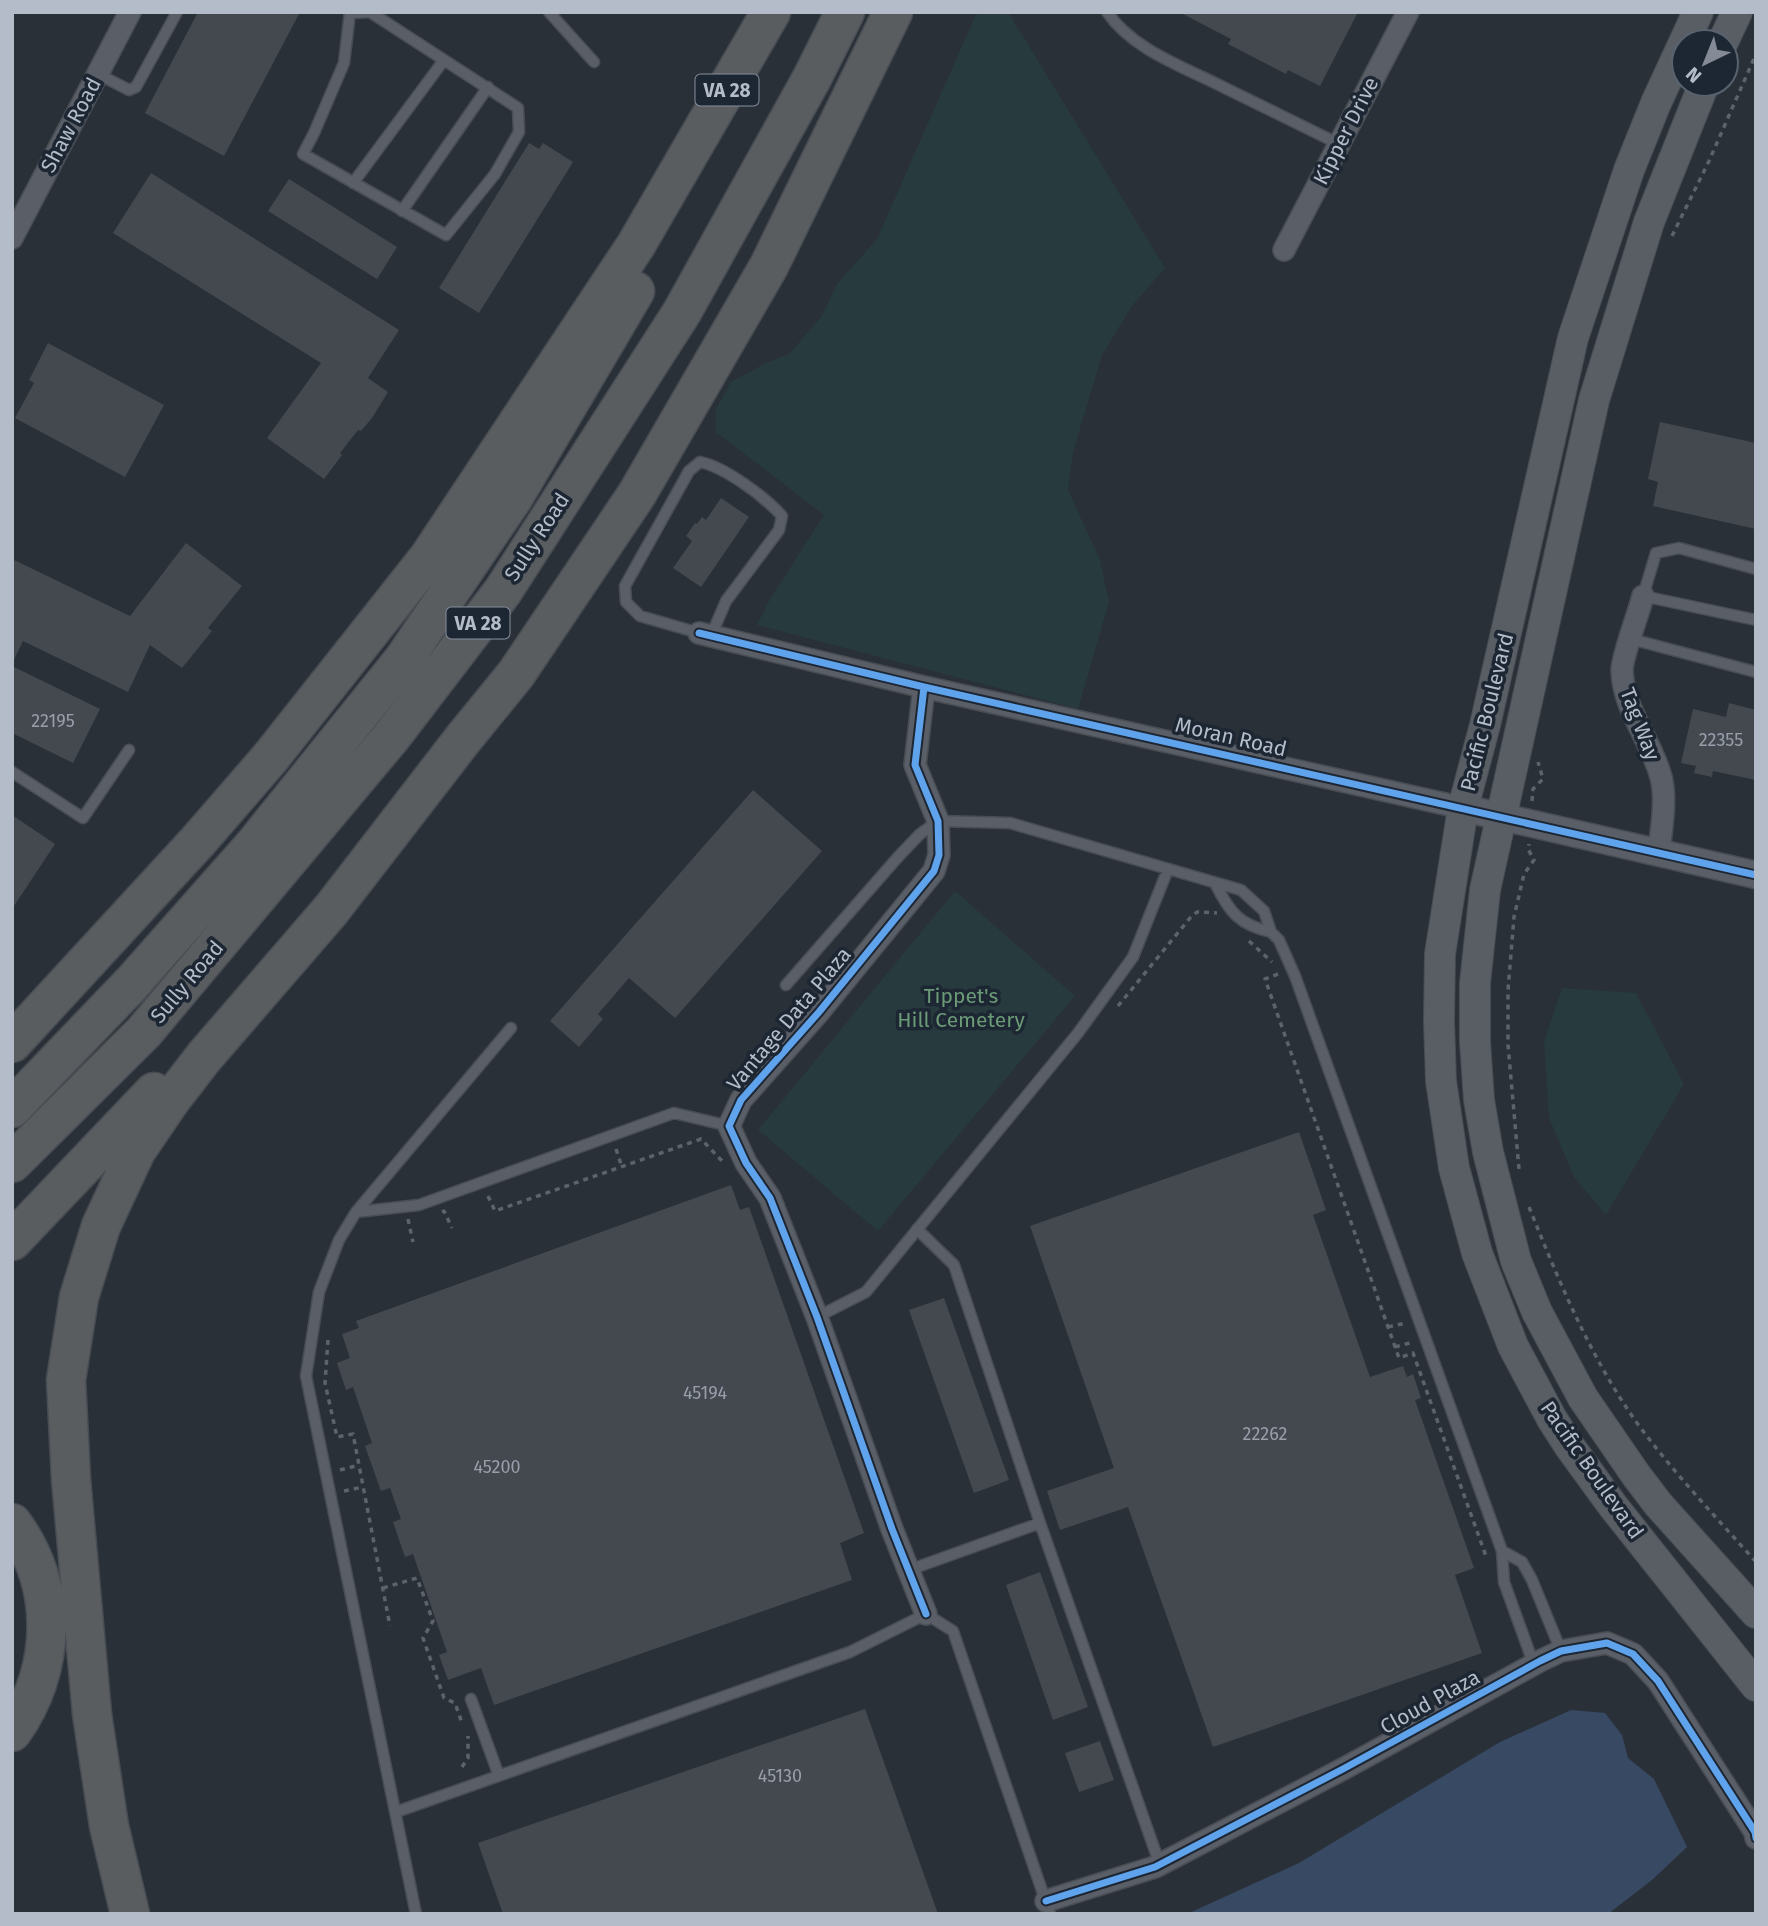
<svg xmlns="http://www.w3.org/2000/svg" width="1768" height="1926" viewBox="0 0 1768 1926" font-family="'Fira Sans',sans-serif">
	<rect width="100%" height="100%" fill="#2a3038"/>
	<path fill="#273a3e" d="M977,12H1008L1165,268L1132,306L1102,355L1073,452L1068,490L1100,560L1109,602L1078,709L757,625L770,599L824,515L716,432V409L731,382L764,364L789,354L822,316L837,284L877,239Z
		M955,891L1075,996L878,1231L758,1130Z
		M1562,988L1636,993L1684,1084L1606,1215L1574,1177L1549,1118L1544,1042Z"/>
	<path fill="#384963" d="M1571,1710L1605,1713L1622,1735L1628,1758L1654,1779L1687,1847L1652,1880L1608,1914H1187L1299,1863L1500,1742Z"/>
	<path fill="#444950" d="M198,12H300L224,156L145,113Z
		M1179,12H1358L1320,86L1288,70L1286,74L1228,44L1231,39Z
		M529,143L539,149L543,143L573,162L479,313L439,288Z
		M151,173L399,330L368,378L388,392L372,418L361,431L358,430L340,453L342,455L324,479L267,438L321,363L113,233Z
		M289,179L397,247L377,279L268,211Z
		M48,343L164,405L125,477L15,418L34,383L29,380Z
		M1660,422L1756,443V529L1653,506L1658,482L1648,479Z
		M721,498L749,517L701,587L673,568L692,541L686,536L695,523L697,524L702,517L706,520Z
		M186,543L242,586L208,628L212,631L182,668L150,645L128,692L23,641L12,664V559L130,616Z
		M12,666L100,709L73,763L12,733Z
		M1729,703L1756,710V780L1713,771L1712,777L1694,773L1696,766L1681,763L1693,709L1726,717Z
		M753,790L822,851L675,1018L629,978L598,1014L603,1019L579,1047L550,1021Z
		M12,815L55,844L12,909Z
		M1299,1132L1326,1210L1313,1215L1370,1377L1403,1366L1407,1377L1413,1374L1421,1398L1415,1400L1474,1568L1455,1575L1482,1653L1213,1747L1128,1507L1060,1530L1047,1491L1114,1468L1030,1226Z
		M731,1185L740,1210L749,1207L864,1533L840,1543L852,1580L494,1705L481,1668L448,1680L439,1655L447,1652L413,1554L405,1557L393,1522L401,1519L390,1488L381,1491L365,1446L372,1443L353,1387L346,1390L337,1363L350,1358L342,1334L359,1328L356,1321Z
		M944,1298L1009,1480L974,1493L909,1310Z
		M1040,1572L1088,1707L1053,1720L1006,1585Z
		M865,1709L938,1914H503L478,1843Z
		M1100,1741L1114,1780L1079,1792L1065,1753Z"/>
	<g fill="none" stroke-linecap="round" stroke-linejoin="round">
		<defs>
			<path id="service" d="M350,12L344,63L314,133L303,154L446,235L495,174L519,132L518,108L370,12L350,13
				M549,12L594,62
				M1107,12C1133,50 1184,67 1223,87C1262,106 1301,125 1339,144
				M98,74L129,90L136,87L177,12
				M353,183L444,60
				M402,211L488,87
				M1756,569L1679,548L1656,553L1643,596L1756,620
				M699,633L640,616L626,602L625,586L689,471L700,462C725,467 765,497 782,516L779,530L726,601L711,636
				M1631,639L1756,672
				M12,772L83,818L129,750
				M1216,885C1230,913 1240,925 1271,932
				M786,985L898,857L920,834L938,821L1010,823L1241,890L1264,911L1271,932L1279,940L1295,976L1502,1551L1504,1582L1534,1665
				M356,1212L419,1205L674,1113L729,1126
				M917,1229L954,1265L1040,1523L1160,1865
				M817,1317L866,1292L1078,1033L1133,957L1168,869
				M1502,1551L1522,1562L1532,1580L1561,1651
				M909,1570L1040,1523
				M471,1699L499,1776
				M396,1812L850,1652L926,1614L953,1631L1050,1914
				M416,1914L306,1376L319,1292L339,1240L356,1212L511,1028"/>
			<path id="minor" d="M12,238L130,12
				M1284,250L1408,12
				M1643,596C1639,612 1622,657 1622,670C1623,709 1651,740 1661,777C1667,800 1661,829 1659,853
				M699,633L924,687L1463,808
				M924,687L915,765L938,821L939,855L934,871L819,1012L741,1100L729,1126L746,1163L770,1198L817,1317L892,1529L926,1614
				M1046,1901L1155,1867L1343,1769L1540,1661L1561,1651L1607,1643L1633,1654L1658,1681L1755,1832L1756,1838"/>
			<path id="tertiary" d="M1463,808L1756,875"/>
			<path id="secondary" d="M1698,12L1656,103L1629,170L1573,338L1485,725L1463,808L1440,954L1439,1021L1441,1081L1454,1168L1477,1253L1513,1346L1552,1419L1570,1447L1613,1506L1756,1686
				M1723,42L1737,12
				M1704,84L1649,222L1594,400L1485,890L1475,983V1042L1479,1100L1488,1152L1516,1261L1537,1312L1583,1398L1636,1475L1658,1504L1756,1613"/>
			<path id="motorway" d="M12,1043L198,841L270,758L429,557L636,245L771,12
				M12,1108L132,983L255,844L404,659L513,498L635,291
				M12,1163L144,1032L392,736L503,591L682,312L812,78L845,12
				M12,1241L154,1092
				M12,1523C59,1585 57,1670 12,1732
				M130,1914L109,1826L92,1714L71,1479L66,1380L79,1297L101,1226L136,1151L170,1101L204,1057L331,910L463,739L516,674L637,494L769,266L893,12"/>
		</defs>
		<use href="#service" stroke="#484c53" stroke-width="13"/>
		<use href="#minor" stroke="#484c53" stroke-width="24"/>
		<use href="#tertiary" stroke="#484c53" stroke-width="29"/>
		<use href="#secondary" stroke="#484c53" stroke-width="32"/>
		<use href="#motorway" stroke="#474c53" stroke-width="41"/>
		<path stroke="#5d636a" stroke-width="3.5" stroke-dasharray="5 5" stroke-linecap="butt" d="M1672,236L1709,161L1756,54
			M1532,801L1533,789L1543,779L1538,762
			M1249,941L1272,962
			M1278,974L1265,979L1399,1358L1413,1353L1487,1559
			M1118,1006L1190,918L1197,912L1217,913
			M616,1149L622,1167
			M1519,1169L1508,1045V990L1514,917L1524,874L1534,860L1528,849L1529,844
			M488,1196L495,1211L701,1139L724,1163
			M1529,1207C1559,1281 1590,1357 1637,1423C1673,1472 1715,1516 1756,1562
			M442,1212L444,1211L452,1228
			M408,1219L413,1242
			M1388,1327L1406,1323
			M328,1340L325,1383L337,1437L353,1434L390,1626
			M1395,1347L1413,1342
			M340,1470L359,1465
			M344,1491L363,1487
			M383,1588L417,1578L433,1621L423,1638L444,1698L455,1703L462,1723
			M462,1767L468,1758V1736"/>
		<use href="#service" stroke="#5a5e66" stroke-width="10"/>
		<use href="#minor" stroke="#5a5e66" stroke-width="21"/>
		<use href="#tertiary" stroke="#5a5e66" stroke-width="26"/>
		<use href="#secondary" stroke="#595d64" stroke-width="30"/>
		<use href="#motorway" stroke="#5a5d60" stroke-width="38"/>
		<defs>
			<path id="cycleway" d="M699,633L924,687L1756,875
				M924,687L915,765L938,821L939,855L934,871L819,1012L741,1100L729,1126L746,1163L770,1198L817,1317L892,1529L926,1614
				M1046,1901L1155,1867L1343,1769L1540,1661L1561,1651L1607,1643L1633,1654L1658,1681L1755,1832L1756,1838"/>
		</defs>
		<use href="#cycleway" stroke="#1d2633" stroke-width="11"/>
		<use href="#cycleway" stroke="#60a3ed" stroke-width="7"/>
	</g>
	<g text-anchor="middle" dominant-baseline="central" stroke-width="7" stroke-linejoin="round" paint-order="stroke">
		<g font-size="18" fill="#989fab">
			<text x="53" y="721">22195</text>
			<text x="1721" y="740">22355</text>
			<text x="705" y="1393">45194</text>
			<text x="1265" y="1434">22262</text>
			<text x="497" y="1467">45200</text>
			<text x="780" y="1776">45130</text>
		</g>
		<g fill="#1d2633" stroke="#878f9c" stroke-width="2">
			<rect x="695.5" y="74.5" width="63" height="31" rx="5"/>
			<rect x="446.5" y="607.5" width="63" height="31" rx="5"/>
		</g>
		<g font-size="19" font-weight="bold" fill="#b4bcc9">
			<text x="727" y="90">VA 28</text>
			<text x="478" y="623">VA 28</text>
		</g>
		<g font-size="21" fill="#b4bcc9" stroke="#1d2633">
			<text transform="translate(71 125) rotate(-62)">Shaw Road</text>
			<text transform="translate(1346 131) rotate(-63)">Kipper Drive</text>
			<text transform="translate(537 537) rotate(-57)">Sully Road</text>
			<text transform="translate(1487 712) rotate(-76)">Pacific Boulevard</text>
			<text transform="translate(1640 724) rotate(69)">Tag Way</text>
			<text transform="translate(1231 737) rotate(13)">Moran Road</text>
			<text transform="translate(187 982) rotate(-50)">Sully Road</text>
			<text transform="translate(789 1019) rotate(-50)">Vantage Data Plaza</text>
			<text transform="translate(1592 1470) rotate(55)">Pacific Boulevard</text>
			<text transform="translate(1430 1702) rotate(-29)">Cloud Plaza</text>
		</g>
		<g font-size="21" fill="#6b9a76" stroke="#1d2633">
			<text x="961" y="996">Tippet's<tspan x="961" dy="24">Hill Cemetery</tspan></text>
		</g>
	</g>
	<rect width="1768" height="1926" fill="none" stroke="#b4bcc9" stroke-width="28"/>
	<g transform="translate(1705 63) rotate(223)"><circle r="33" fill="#1d2633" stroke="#59626f" stroke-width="2"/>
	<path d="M0-5L12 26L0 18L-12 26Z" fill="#848b96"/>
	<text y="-10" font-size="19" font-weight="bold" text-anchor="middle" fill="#b4bcc9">N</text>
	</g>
</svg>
